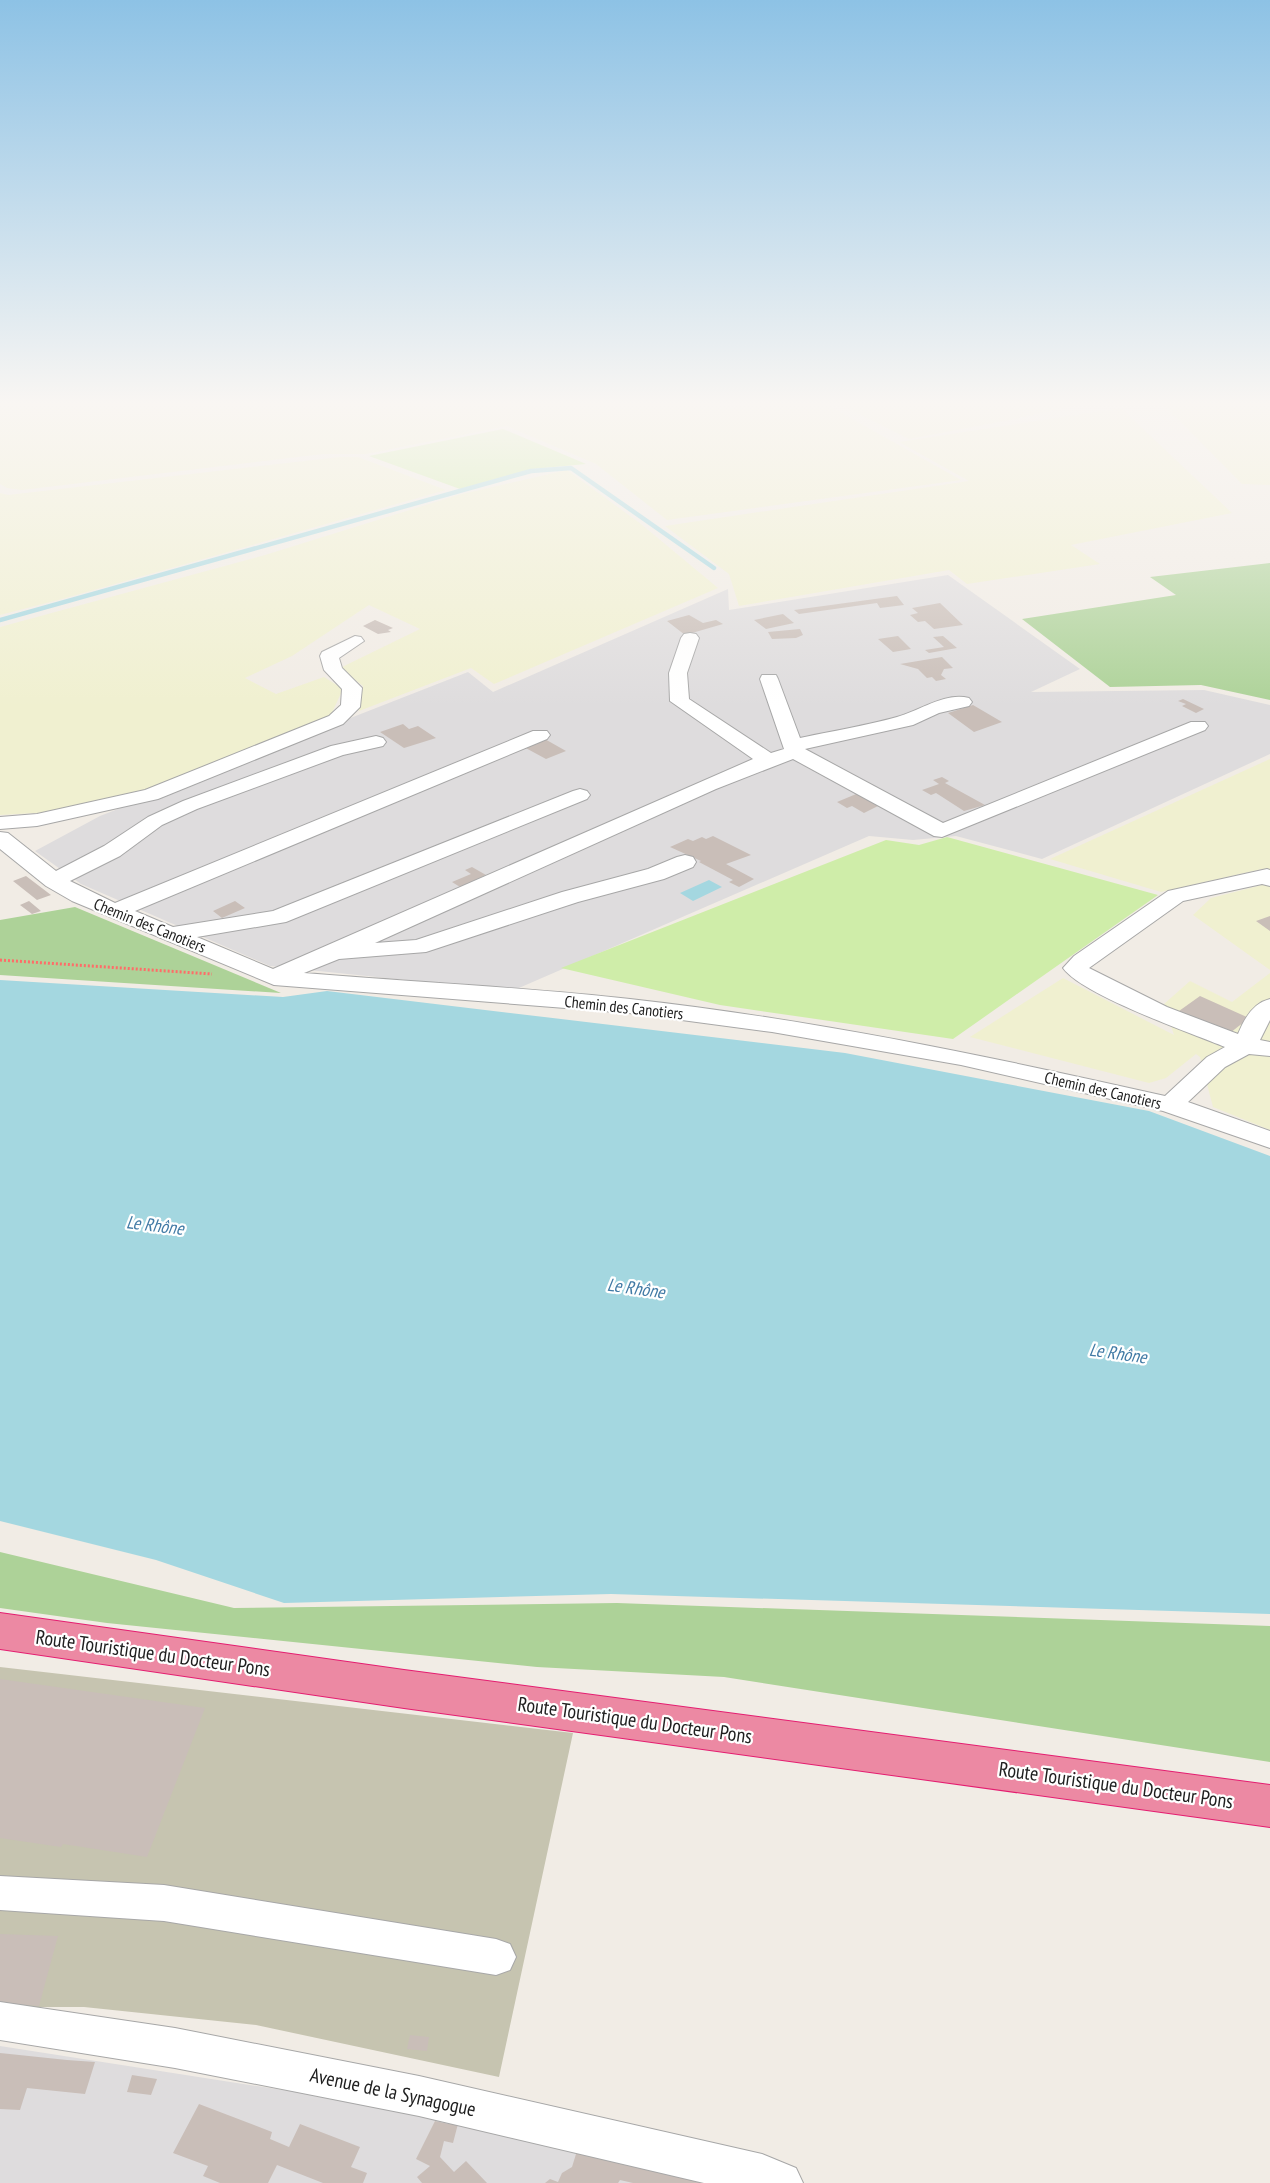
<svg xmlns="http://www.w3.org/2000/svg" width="1270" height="2183" viewBox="0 0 1270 2183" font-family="'PT Sans Narrow',sans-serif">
	<rect width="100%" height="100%" fill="#f1ece5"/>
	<path fill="#dedcdd" d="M948,575L1080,669L1031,692L1204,690L1270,705V754L1042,859L956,836L913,840L869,836L512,991L270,966L81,884L35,851L100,816L468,672L493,692L728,589L729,610Z
		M0,2046L520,2127L721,2183H0Z"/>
	<path fill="#c6c4b0" d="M0,1667L573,1733L499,2077L256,2025L84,2007H0Z"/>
	<path fill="#f0f0d0" d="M0,402H713L731,408L760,402H822L961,480L667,520L596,464L507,426L366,454H323L22,490L7,488L0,484Z
		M835,402H1092L1014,419L909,439Z
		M1161,402H1270V485L1242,484Z
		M1121,408L1232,513L1071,545L1100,564L967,584L949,570L739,606L729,574L665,526L969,481L899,442Z
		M340,457H358L446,490L62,599L0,615V493L8,495Z
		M567,470L641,524L718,588L494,684L471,668L359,711L363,686L340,668L420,629L369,605L292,656L245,678L276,694L324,677L343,689L329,719L156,788L54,812L0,815V627L265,555L458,495Z
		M1270,759V873L1262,869L1161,892L1050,859Z
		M1270,883V970L1193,915L1211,898Z
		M1270,973V1130L1213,1107L1200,1057L1196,1054L1166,1078L1149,1083L970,1037L1063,978L1174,1035L1164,1004L1190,981L1232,1002Z"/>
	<path fill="#cfeda9" d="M503,429L586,464L532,469L460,489L369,456Z
		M947,837L1158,895L953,1039L720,1005L561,968L886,840L919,845Z"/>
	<path fill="#add298" d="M1270,563V700L1201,685L1110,687L1022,619L1176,595L1150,577Z
		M75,907L281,993L0,975V920Z
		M0,1552L234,1608L617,1603L1270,1626V1762L724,1677L537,1667L107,1623L0,1608Z"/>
	<path fill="#a4d7e0" d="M709,880L722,887L693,901L680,893Z
		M0,980L283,997L327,991L845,1053L1149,1111L1270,1156V1614L611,1594L284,1603L156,1560L0,1521Z"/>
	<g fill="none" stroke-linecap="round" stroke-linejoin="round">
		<path stroke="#a4d7e0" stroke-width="4.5" d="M0,620L531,471L571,468L714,568"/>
	</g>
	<path fill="#c9beb8" d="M897,596L904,605L880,608L877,603L799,614L794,610Z
		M940,603L963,625L934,629L925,621L918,622L910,615L918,613L912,608Z
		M783,614L794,623L766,629L754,620Z
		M689,615L703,623L716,620L723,624L685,635L667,621Z
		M375,620L393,628L388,630L391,632L378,634L363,626Z
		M800,629L803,635L796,638L772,639L768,632Z
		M898,636L911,649L893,652L878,639Z
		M943,636L957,648L929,653L925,650L944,647L933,637Z
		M942,657L953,668L944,669L941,675L946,679L936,681L932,677L927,678L918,669L900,664Z
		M1183,699L1204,709L1196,713L1182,706L1186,704L1178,701Z
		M973,705L1002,722L974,732L948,713Z
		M403,724L409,729L418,726L436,738L404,748L380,732Z
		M543,738L566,751L546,759L522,746Z
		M942,777L949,781L945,783L985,805L964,811L936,793L931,795L922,790L939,784L933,780Z
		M861,792L884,803L864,813L852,806L847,808L837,802Z
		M713,836L751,855L726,864L754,879L739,887L729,882L733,880L699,862L701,861L670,847L688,839L693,841L702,837L706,839Z
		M472,867L486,875L460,887L452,882L471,874L465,870Z
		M26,876L51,895L37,900L13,881Z
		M29,901L41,911L32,914L20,905Z
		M235,901L245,908L222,918L213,911Z
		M1270,916V931L1256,921Z
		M1200,996L1249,1018L1230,1033L1179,1011Z
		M0,1679L205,1708L147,1857L63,1844L61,1847L0,1838Z
		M0,1934L58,1936L39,2006L0,2003Z
		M410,2035L429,2037L427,2051L407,2049Z
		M0,2053L67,2060L95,2062L85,2094L27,2088L20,2110L0,2109Z
		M132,2075L157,2079L151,2095L127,2092Z
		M199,2104L272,2132L270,2139L289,2147L300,2124L360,2147L351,2167L367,2173L363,2183H323L277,2165L268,2183H220L203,2176L208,2166L173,2153Z
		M450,2119L459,2120L453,2143L444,2141L440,2157L454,2172L466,2161L487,2183H422L417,2177L430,2166L416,2159L435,2121L449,2124Z
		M585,2144L731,2183H633L620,2180L618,2183H545L550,2179L558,2182L562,2173L572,2167L576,2154Z"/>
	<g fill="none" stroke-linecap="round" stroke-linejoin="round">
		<defs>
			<path id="minor" d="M690,633L696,634L699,638L687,673L689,699L771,753L784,749L760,679L762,675H776L778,679L800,738C832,731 865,726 897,717C920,711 944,692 969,698L972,702L969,706L939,713L913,725L805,749L943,823L1191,722H1205L1208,726L1205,730L942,837L934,836L793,759L716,789L375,943L416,940L562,892L648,869L677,857L685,855L693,857L696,862L693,867L664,879L578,902L426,952L339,959L304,973C413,982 522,987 630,999C810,1019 988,1056 1165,1096L1207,1057L1225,1047C1191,1033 1082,995 1063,968L1074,956L1168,891L1267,869L1270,870V886L1262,884L1183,901L1089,968L1167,1007L1238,1034C1244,1019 1253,1003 1270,999V1020L1260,1040L1270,1042V1056L1249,1054L1225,1067L1188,1102L1270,1131V1148L1163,1111L961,1065L772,1032L629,1013L274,985L72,901L46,886L0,849V832L8,833L56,871L104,846L148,817L183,801L331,746L376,736L383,738L386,742L383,746L343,755L197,809L162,825L120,856L70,881L115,903L533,731H547L550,735L547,739L135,911L173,927L273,911L573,791L580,789L587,791L590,795L587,799L286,922L197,937L273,969L753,759L670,701L669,673L681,638L684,634Z
				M355,636L361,637L364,641L339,658L342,668L362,688L360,707L343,724L158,799L37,826L0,829V817L37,814L145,790L329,716L341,705L342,689L324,670L320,656L322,652Z
				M0,1876L164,1885L496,1939L510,1944L516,1957L510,1970L496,1975L164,1921L0,1910Z
				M0,2002L175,2028L419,2076L762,2154L796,2168L803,2183H704L419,2116L175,2068L0,2040Z"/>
			<path id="highway" d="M0,1613L404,1670L1270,1785V1827L404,1708L0,1649Z"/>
		</defs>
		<use href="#minor" stroke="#a7a7a7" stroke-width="2"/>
		<use href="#highway" stroke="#e41d70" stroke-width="2"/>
		<path stroke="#ff6c68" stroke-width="3" stroke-dasharray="2 2" stroke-linecap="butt" d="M0,960L212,974"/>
		<use href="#minor" fill="#fff" fill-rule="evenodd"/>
		<use href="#highway" fill="#ec89a3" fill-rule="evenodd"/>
	</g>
	<linearGradient id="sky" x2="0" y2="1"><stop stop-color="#8dc2e5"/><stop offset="0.57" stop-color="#f9f6f3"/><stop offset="1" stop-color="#f9f6f3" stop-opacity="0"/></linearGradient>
	<rect width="1270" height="707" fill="url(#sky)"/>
	<g text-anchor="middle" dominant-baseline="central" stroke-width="4.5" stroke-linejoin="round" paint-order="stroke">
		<g font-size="16" fill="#202020" stroke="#fff">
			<text transform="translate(150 925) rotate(22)">Chemin des Canotiers</text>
			<text transform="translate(624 1007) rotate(6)">Chemin des Canotiers</text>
			<text transform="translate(1103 1090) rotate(13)">Chemin des Canotiers</text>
		</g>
		<g font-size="18" font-style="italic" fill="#417aa5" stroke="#fff">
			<text transform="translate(155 1225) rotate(7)">Le Rhône</text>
			<text transform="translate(636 1288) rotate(8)">Le Rhône</text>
			<text transform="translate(1118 1353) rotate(8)">Le Rhône</text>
		</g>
		<g font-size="20" fill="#202020" stroke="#fff">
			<text transform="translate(153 1653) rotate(8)">Route Touristique du Docteur Pons</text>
			<text transform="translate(635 1720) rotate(8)">Route Touristique du Docteur Pons</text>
			<text transform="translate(1116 1785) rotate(8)">Route Touristique du Docteur Pons</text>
			<text transform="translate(393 2092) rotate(12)">Avenue de la Synagogue</text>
		</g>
	</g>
</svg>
